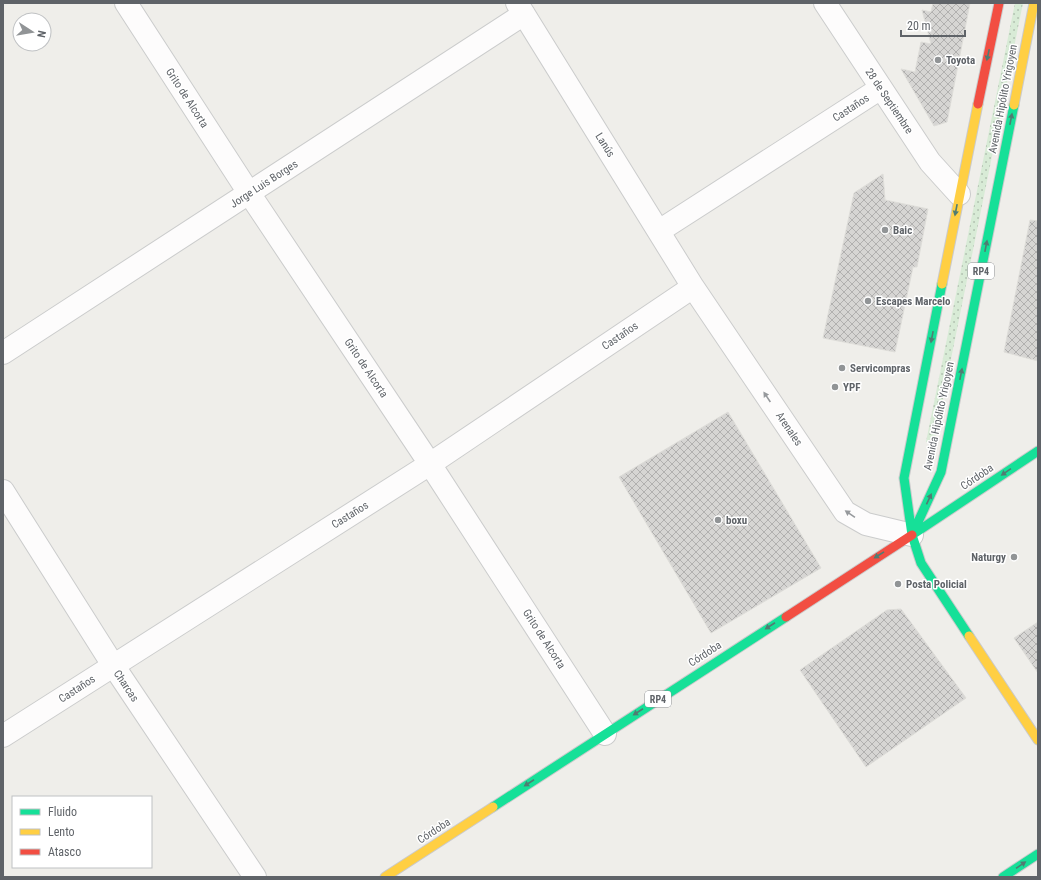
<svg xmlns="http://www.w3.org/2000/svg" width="1041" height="880" viewBox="0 0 1041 880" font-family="'Roboto Condensed',sans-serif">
	<defs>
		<pattern id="grass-dots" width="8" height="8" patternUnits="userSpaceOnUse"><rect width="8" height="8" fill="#d8ebd6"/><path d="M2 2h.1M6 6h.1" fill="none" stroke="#b2c2b1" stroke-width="1.8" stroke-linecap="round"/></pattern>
		<pattern id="building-cross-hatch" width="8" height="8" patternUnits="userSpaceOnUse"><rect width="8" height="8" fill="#d6d5d3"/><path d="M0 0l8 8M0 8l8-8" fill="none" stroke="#b1b0af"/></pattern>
	</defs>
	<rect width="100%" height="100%" fill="#efeeea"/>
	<path fill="url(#grass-dots)" d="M1015,3H1023L934,443L926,442Z"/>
	<path fill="url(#building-cross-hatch)" stroke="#deddd9" d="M933,3H970L947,122L934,126L901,69L915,72L921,42L931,44L922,10L931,12Z
		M883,174L885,200L928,209L917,267H913L895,352L823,338L854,193Z
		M1030,220L1038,221V361L1004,352Z
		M728,412L821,568L711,633L619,477Z
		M901,609L966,698L866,767L800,670L887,610Z
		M1038,622V673L1014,638Z"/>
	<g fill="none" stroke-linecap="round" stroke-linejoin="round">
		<defs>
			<path id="street" d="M126,3L249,193L430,464L605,734
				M517,3L693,287L845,512L866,524L912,535
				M825,3L930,162L959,194
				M659,231L881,88
				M3,353L524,14
				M3,491L113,665L255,877
				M3,736L430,464L693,287"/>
			<path id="fast" d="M942,284L904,478L912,535L921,563L969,636
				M912,535L1038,451
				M912,535L941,472L1014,105
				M493,807L786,617
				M1003,877L1038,854"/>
			<path id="slow" d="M1014,105L1034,3
				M942,284L978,104
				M969,636L1038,740
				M385,877L493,807"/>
			<path id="jam" d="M978,104L999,3
				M786,617L912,535"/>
		</defs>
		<use href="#street" stroke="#cbcccc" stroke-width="24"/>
		<use href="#fast" stroke="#cacacb" stroke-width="11"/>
		<use href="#slow" stroke="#cacacb" stroke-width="11"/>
		<use href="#jam" stroke="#cacacb" stroke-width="11"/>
		<use href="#street" stroke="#fdfcfc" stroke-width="22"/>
		<use href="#fast" stroke="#16e098" stroke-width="9"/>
		<use href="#slow" stroke="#ffcf43" stroke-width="9"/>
		<use href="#jam" stroke="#f24e42" stroke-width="9"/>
	</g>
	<defs><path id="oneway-solid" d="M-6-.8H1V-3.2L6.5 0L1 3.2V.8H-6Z"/></defs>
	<g fill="#507c72">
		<use href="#oneway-solid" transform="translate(988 55) rotate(102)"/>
		<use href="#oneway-solid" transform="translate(1011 119) rotate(-79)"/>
		<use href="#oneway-solid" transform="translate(956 210) rotate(101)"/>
		<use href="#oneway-solid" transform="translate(986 246) rotate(-79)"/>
		<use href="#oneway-solid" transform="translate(932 337) rotate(101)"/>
		<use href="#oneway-solid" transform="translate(961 374) rotate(-79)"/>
		<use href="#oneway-solid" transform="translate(1006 472) rotate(146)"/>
		<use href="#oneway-solid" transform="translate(929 499) rotate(-65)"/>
		<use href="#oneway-solid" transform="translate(879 555) rotate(148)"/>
		<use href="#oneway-solid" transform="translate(770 626) rotate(147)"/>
		<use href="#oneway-solid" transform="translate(638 712) rotate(147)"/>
		<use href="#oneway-solid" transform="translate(529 783) rotate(147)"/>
		<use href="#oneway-solid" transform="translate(1021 865) rotate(-34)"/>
	</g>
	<g fill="#96999c">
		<use href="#oneway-solid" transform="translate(767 397) rotate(-124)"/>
		<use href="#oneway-solid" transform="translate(850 514) rotate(-146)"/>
	</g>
	<g fill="#919496" stroke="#fff" stroke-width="1.5">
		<circle cx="938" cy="60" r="4"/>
		<circle cx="885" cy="230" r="4"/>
		<circle cx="868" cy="301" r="4"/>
		<circle cx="842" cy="368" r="4"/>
		<circle cx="835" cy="387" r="4"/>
		<circle cx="718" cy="520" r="4"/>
		<circle cx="1014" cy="557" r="4"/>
		<circle cx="898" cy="584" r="4"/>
	</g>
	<g text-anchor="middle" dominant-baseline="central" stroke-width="3" stroke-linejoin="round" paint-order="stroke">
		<g fill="#fff" stroke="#8f9295" stroke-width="1">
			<rect x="968" y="263" width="26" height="16" rx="3"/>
			<rect x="645" y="691" width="26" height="16" rx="3"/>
		</g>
		<g font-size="10" font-weight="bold" fill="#5f6368">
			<text x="981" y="271">RP4</text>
			<text x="658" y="699">RP4</text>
		</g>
		<g font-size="11" font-weight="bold" fill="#5f6368" stroke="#fff" text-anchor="start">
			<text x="946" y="60">Toyota</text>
			<text x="893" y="230">Baic</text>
			<text x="876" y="301">Escapes Marcelo</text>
			<text x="850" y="368">Servicompras</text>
			<text x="843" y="387">YPF</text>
			<text x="726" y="520">boxu</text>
			<text x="1006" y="557" text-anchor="end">Naturgy</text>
			<text x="906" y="584">Posta Policial</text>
		</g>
		<g font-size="11" fill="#5f6368" stroke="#fff">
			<text transform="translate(187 98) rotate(57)">Grito de Alcorta</text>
			<text transform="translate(1003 99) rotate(-79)">Avenida Hipólito Yrigoyen</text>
			<text transform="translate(889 101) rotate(56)">28 de Septiembre</text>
			<text transform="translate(851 108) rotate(-33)">Castaños</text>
			<text transform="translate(605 145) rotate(58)">Lanús</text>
			<text transform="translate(264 184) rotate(-33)">Jorge Luis Borges</text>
			<text transform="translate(620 336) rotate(-34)">Castaños</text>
			<text transform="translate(366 368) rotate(56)">Grito de Alcorta</text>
			<text transform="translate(939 416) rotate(-78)">Avenida Hipólito Yrigoyen</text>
			<text transform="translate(789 429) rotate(56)">Arenales</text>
			<text transform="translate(977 477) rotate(-34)">Córdoba</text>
			<text transform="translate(350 515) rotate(-32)">Castaños</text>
			<text transform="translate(544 639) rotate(57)">Grito de Alcorta</text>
			<text transform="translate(705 654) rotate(-33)">Córdoba</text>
			<text transform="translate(126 686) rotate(56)">Charcas</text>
			<text transform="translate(77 689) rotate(-33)">Castaños</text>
			<text transform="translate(434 831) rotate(-33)">Córdoba</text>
		</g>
	</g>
	<rect width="1041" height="880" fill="none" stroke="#5f6368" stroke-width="8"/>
	<rect x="12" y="796" width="140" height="72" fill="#ffffff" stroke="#bfc1c3"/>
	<rect x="20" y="809" width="20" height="6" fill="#16e098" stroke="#bfc1c3"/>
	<text x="48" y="816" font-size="12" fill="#5f6368">Fluido</text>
	<rect x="20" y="829" width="20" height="6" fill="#ffcf43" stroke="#bfc1c3"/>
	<text x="48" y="836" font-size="12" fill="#5f6368">Lento</text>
	<rect x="20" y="849" width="20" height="6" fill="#f24e42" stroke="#bfc1c3"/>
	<text x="48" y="856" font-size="12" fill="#5f6368">Atasco</text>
	<g transform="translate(32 32) rotate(102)"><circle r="19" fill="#ffffff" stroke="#bfc1c3"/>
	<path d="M0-3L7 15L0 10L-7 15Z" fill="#919496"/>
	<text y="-6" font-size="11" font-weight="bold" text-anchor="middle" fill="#5f6368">N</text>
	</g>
	<path d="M901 30v6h64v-6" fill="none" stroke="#5f6368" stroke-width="2"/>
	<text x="907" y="30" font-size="12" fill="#5f6368" stroke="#ffffff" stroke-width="3" paint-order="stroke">20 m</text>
</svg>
